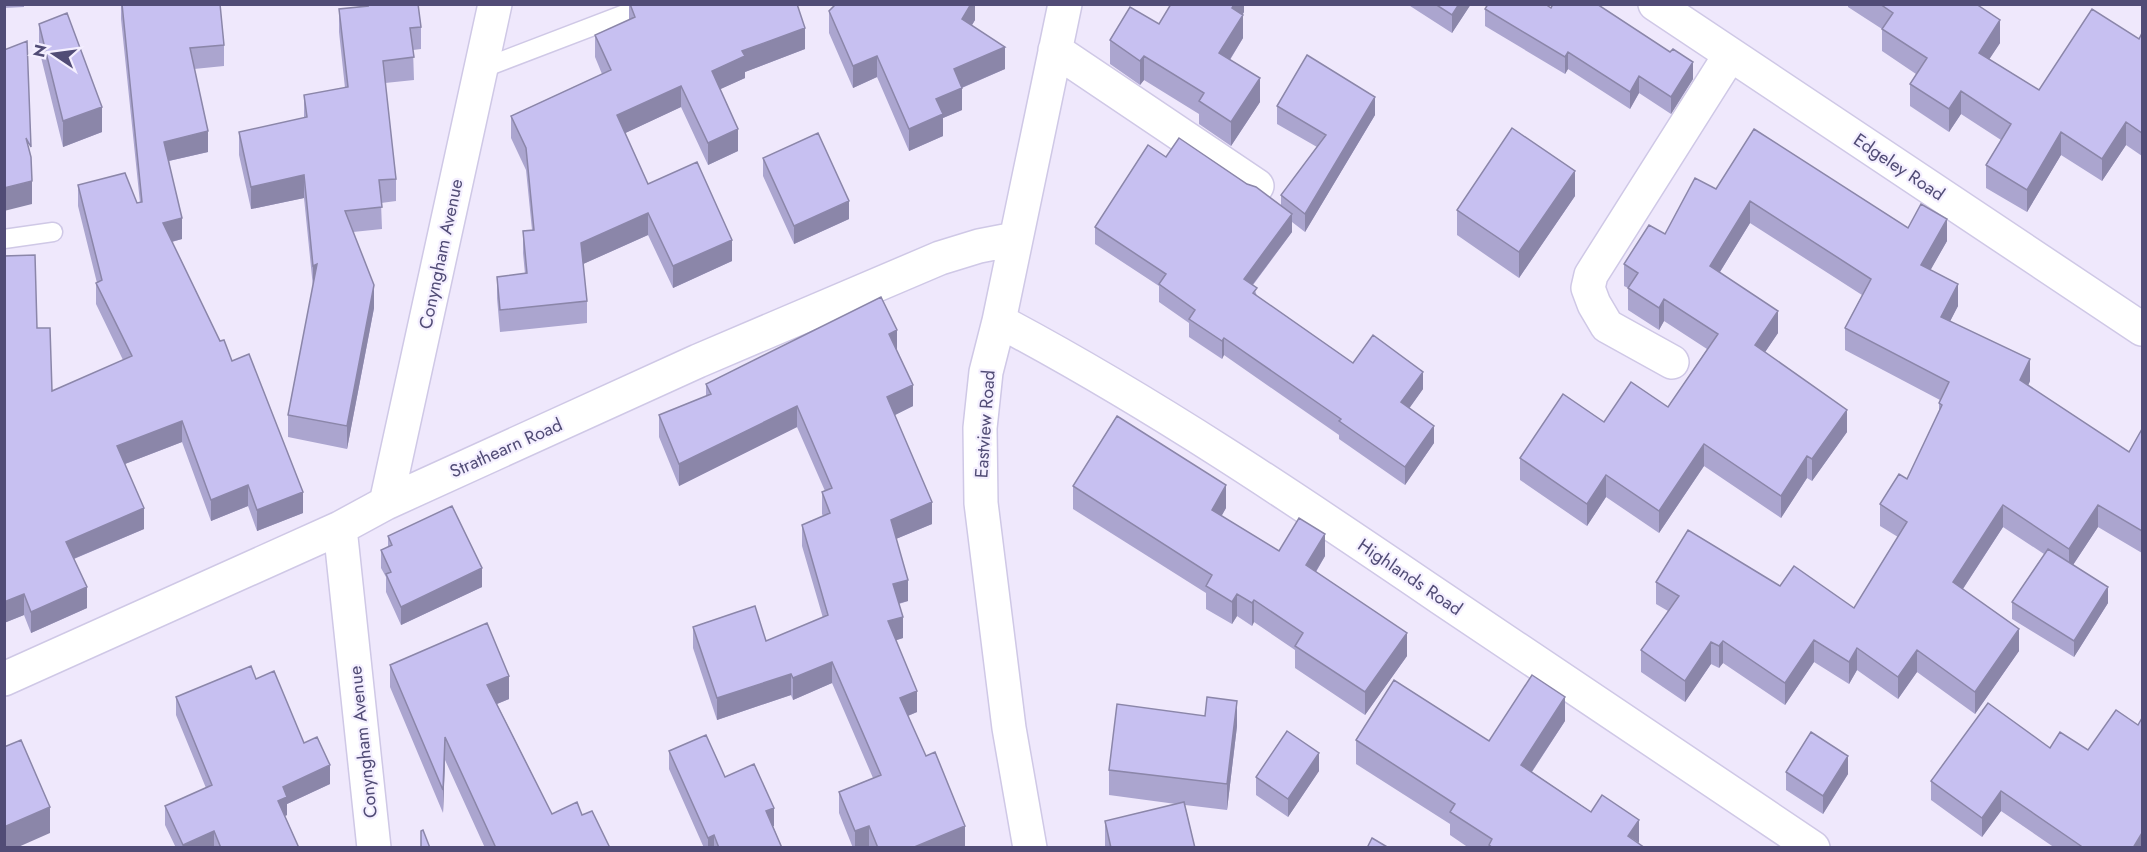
<svg xmlns="http://www.w3.org/2000/svg" width="2147" height="852" viewBox="0 0 2147 852" font-family="Jost,sans-serif">
	<rect width="100%" height="100%" fill="#efe8fc"/>
	<g fill="none" stroke-linecap="round" stroke-linejoin="round">
		<defs>
			<path id="service" d="M481,69L651,4
				M4,239L53,232"/>
			<path id="minor" d="M1655,4L2142,329
				M1055,50L1257,186
				M999,321C1152,402 1297,500 1441,598C1564,681 1689,764 1813,848
				M1672,362L1607,326L1594,304L1588,288L1591,275L1730,55
				M386,503L495,4
				M340,528L374,848
				M4,679L340,528L386,503L698,361L940,258L979,246L1015,239
				M1030,848L1009,728L981,503L980,428L986,372L999,321L1065,4"/>
		</defs>
		<use href="#service" stroke="#cfc8e6" stroke-width="21"/>
		<use href="#minor" stroke="#cfc8e6" stroke-width="36"/>
		<use href="#service" stroke="#fff" stroke-width="18"/>
		<use href="#minor" stroke="#fff" stroke-width="33"/>
	</g>
	<path fill="#aba5cf" d="M4,4H24V7L4,8Z
		M121,4H220L224,45V66L194,69L208,152L169,161L182,239L172,242L220,341L232,361L303,513L257,531L248,506L211,521L182,442L125,464L144,529L74,559L87,608L31,633L24,615L4,623V256L37,328L52,391L123,360L96,304V283H97L78,206V185L137,203H140L121,19Z
		M365,4H418L421,27V49L413,50L414,80L385,83L396,179V201L381,203L382,229L353,232L374,308L347,449L288,437V415L313,287L304,198L251,209L239,155V132L304,118V95L345,88L339,32V9L365,6Z
		M629,4H797L805,49L745,72V78L720,89L738,151L708,165L681,107L625,133L648,184L732,261L673,288L648,235L583,264L587,301V323L500,332L497,298V277L525,274L523,253V231L532,230L526,170L511,138V116L602,74L595,57V35L629,20Z
		M975,4V20L972,25L1005,69L962,88V110L943,118V136L909,151L877,77L853,88L829,33V11Z
		M1244,4V12L1243,14V38L1230,60L1260,102L1231,146L1199,124V114L1144,80L1140,85L1110,64V40L1159,24Z
		M1407,4H1471L1452,33Z
		M1848,4H1976L2000,43L1989,59L2039,90L2139,39L2142,33V156L2126,145L2102,181L2061,155L2027,212L1986,188V165L2001,140L1961,114L1949,132L1910,106V84L1916,74L1882,51V29L1848,7Z
		M1485,9L1693,79L1671,114L1639,93L1630,109L1568,69L1565,74L1485,26Z
		M39,24L102,132L63,147L39,49Z
		M1277,106L1375,115L1305,232L1292,222V232L1253,285L1257,296L1353,363L1423,389L1409,408L1434,443L1405,485L1339,439V435L1224,355L1222,359L1189,337V323L1159,302V286L1095,244V227L1247,184L1281,206V195L1317,147L1277,124Z
		M763,158L849,219L794,244L763,176Z
		M1716,189L1908,228L1947,241L1930,270L1958,306L1950,321L2030,381L2028,386L2129,452L2142,429V553L2098,527L2073,565L2108,603L2074,657L2012,619V602L2044,554L2003,527L1963,589L2019,651L1975,714L1917,672L1898,699L1857,670L1849,684L1814,662L1785,705L1723,663L1719,668L1711,664L1685,702L1641,672V650L1668,611L1656,604V582L1780,586L1854,608L1898,537L1880,526V504L1907,479L1939,412V403L1940,400L1845,350V328L1862,295L1750,223L1720,272L1778,333L1765,352L1847,432L1812,481L1807,478L1781,518L1704,466L1659,533L1606,497L1587,526L1520,480V458L1604,422L1668,407L1707,349L1664,321L1659,330L1628,310V288L1624,286V264L1665,234Z
		M1575,196L1519,278L1457,235V210Z
		M897,351L913,406L895,415L932,524L896,539L908,601L899,604L903,638L896,640L917,712L908,716L965,847L963,848H853L839,813V792L873,778L832,683L793,700L791,695L717,720L693,648V627L766,641L823,618L802,546V525L823,516L822,514V492L825,491L797,427L679,486L659,437V415L706,396V384Z
		M1073,486L1226,508L1221,516L1279,551L1325,556L1316,572L1407,656L1365,715L1295,668V650L1254,622L1252,626L1237,616L1232,624L1206,609V593L1073,509Z
		M388,536L482,587L401,625L386,592V577L381,568V550L388,547Z
		M390,665L509,699L497,704L552,814L582,815L610,848H485L445,760L443,813L390,687Z
		M256,679L304,743L330,784L287,804V815L285,816L299,848H176L165,825V806L206,788L176,715V697Z
		M1565,721L1532,772L1645,848H1469L1450,835V824L1356,764V740L1489,741Z
		M1237,726L1227,810L1185,805L1195,848H1105V821L1176,804L1109,795V770Z
		M2050,748L2142,848H2055L2001,811L1982,837L1931,800V781Z
		M669,751L774,826H773L782,848H704L669,769Z
		M1319,771L1288,817L1256,795V777Z
		M1786,772L1848,774L1823,814L1786,790Z"/>
	<path fill="#8b86a9" d="M971,4H975V20L962,41V19Z
		M1234,4H1244V12L1232,31V8Z
		M1459,4H1471L1452,33V15Z
		M1243,15V38L1219,77V53Z
		M2000,20V43L1979,75V53Z
		M805,28V49L745,72V78L712,93V71L742,51Z
		M1005,47V69L954,91V69Z
		M1568,52V69L1565,74V57Z
		M877,56V77L853,88V66Z
		M1144,56V80L1140,85V61Z
		M1693,62V79L1671,114V97Z
		M1639,76V93L1630,109V92Z
		M1260,78V102L1231,146V122Z
		M681,86V107L617,137V115Z
		M962,88V110L943,118V136L909,151V129L936,99Z
		M1961,91V114L1949,132V109Z
		M1375,97V115L1305,232V214Z
		M102,107V132L63,147V121Z
		M2126,122V145L2102,181V159Z
		M738,129V151L708,165V143Z
		M208,131V152L164,162V142Z
		M2061,132V155L2027,212V190Z
		M1575,171V196L1519,278V252Z
		M304,175V198L251,209V187Z
		M32,181V204L4,211V188Z
		M849,201V219L794,244V226Z
		M1750,201V223L1710,288V266Z
		M648,213V235L581,265V243Z
		M1292,214V232L1244,296V279Z
		M182,218V239L163,244V223Z
		M1947,219V241L1921,287V265Z
		M732,240V261L673,288V266Z
		M317,264L313,288V266Z
		M1958,284V306L1941,339V317Z
		M374,285V308L347,449V426Z
		M1664,299V321L1659,330V308Z
		M1778,311V333L1755,367V345Z
		M897,330V351L889,334Z
		M1224,338V355L1222,359V341Z
		M2030,359V381L2020,402V380Z
		M1423,372V389L1401,420V402Z
		M913,385V406L887,419V397Z
		M797,406V427L679,486V464Z
		M1847,410V432L1812,481V459Z
		M182,421V442L117,467V446Z
		M1434,426V443L1405,485V467Z
		M1704,444V466L1659,533V511Z
		M1807,456V478L1781,518V496Z
		M1606,475V497L1587,526V504Z
		M248,485V506L211,521V500Z
		M1226,485V508L1212,533V510Z
		M303,492V513L257,531V510Z
		M932,502V524L891,541V520Z
		M2003,505V527L1953,604V582Z
		M2098,505V527L2069,571V549Z
		M144,508V529L66,562V542Z
		M1325,534V556L1306,588V565Z
		M482,568V587L401,625V607Z
		M908,580V601L893,605V584Z
		M87,587V608L31,633V612Z
		M2108,587V603L2074,657V641Z
		M24,594V615L4,623V602Z
		M1237,594V616L1232,624V602Z
		M1254,600V622L1252,626V603Z
		M903,617V638L888,643V621Z
		M2019,629V651L1975,714V692Z
		M1407,633V656L1365,715V692Z
		M1814,640V662L1785,705V683Z
		M1723,641V663L1719,668V646Z
		M1711,642V664L1685,702V681Z
		M1857,648V670L1849,684V662Z
		M1917,650V672L1898,699V677Z
		M832,662V683L793,700V678Z
		M791,674V695L717,720V698Z
		M509,676V699L487,708V685Z
		M917,691V712L900,719V698Z
		M1565,697V721L1521,788V765Z
		M1237,701V726L1227,810V784Z
		M445,737V760L443,813V790Z
		M1319,753V771L1288,817V799Z
		M1848,756V774L1823,814V796Z
		M330,765V784L287,804V815L278,819V801L283,787Z
		M2001,791V811L1982,837V818Z
		M50,807V833L16,848H4V827Z
		M774,808V826L766,829V811Z
		M1639,820V843L1628,836Z
		M869,826V847L855,848V831Z
		M965,826V847L963,848H912Z
		M214,831V848H183V845Z
		M2142,833V848H2133Z
		M714,835V848H708V838Z"/>
	<path fill="#c7c0f1" stroke="#8b86a9" stroke-width="1.5" d="M122,4H220L224,45L190,48L208,131L164,142L182,218L163,223L220,341L224,340L232,361L249,354L303,492L257,510L248,485L211,500L182,421L117,446L144,508L66,542L87,587L31,612L24,594L4,602V256L35,255L37,328H50L52,391L132,356L96,283L102,280L78,185L125,173L137,203L142,202Z
		M367,4H418L421,27L410,28L414,57L383,61L396,179L379,180L382,207L345,211L374,285L347,426L288,415L317,264L313,266L304,175L251,187L239,132L307,117L304,95L348,87L339,9L368,6Z
		M630,4H797L805,28L742,51L745,56L712,71L738,129L708,143L681,86L617,115L648,184L697,162L732,240L673,266L648,213L581,243L587,301L500,310L497,277L527,273L523,231L534,230L526,148L511,116L611,70L595,35L635,17Z
		M836,4H971L962,19L1005,47L954,69L962,88L936,99L943,114L909,129L877,56L853,66L829,11Z
		M1171,4H1234L1232,8L1243,15L1219,53L1260,78L1231,122L1199,101L1204,93L1144,56L1140,61L1110,40L1130,7L1159,24Z
		M1435,4H1459L1452,15Z
		M1488,4H1545L1551,8L1553,4H1597L1670,52L1673,49L1693,62L1671,97L1639,76L1630,92L1568,52L1565,57L1485,9Z
		M1880,4H1976L2000,20L1979,53L2039,90L2092,9L2139,39L2142,33V133L2126,122L2102,159L2061,132L2027,190L1986,165L2011,124L1961,91L1949,109L1910,84L1927,58L1882,29L1893,13Z
		M67,13L102,107L63,121L39,24Z
		M27,41L31,147L26,138L31,157L32,181L4,188V50Z
		M1307,55L1375,97L1305,214L1281,195L1326,135L1277,106Z
		M1512,128L1575,171L1519,252L1457,210Z
		M1754,129L1908,228L1921,204L1947,219L1921,265L1958,284L1941,317L2030,359L2020,380L2129,452L2142,429V531L2098,505L2069,549L2003,505L1953,582L2019,629L1975,692L1917,650L1898,677L1857,648L1849,662L1814,640L1785,683L1723,641L1719,646L1711,642L1685,681L1641,650L1679,596L1656,582L1688,530L1780,586L1794,566L1854,608L1907,522L1880,504L1899,474L1907,479L1942,405L1939,403L1949,382L1845,328L1871,279L1750,201L1710,266L1778,311L1755,345L1847,410L1812,459L1807,456L1781,496L1704,444L1659,511L1606,475L1587,504L1520,458L1563,394L1604,422L1631,382L1668,407L1718,334L1664,299L1659,308L1628,288L1638,273L1624,264L1649,225L1665,234L1695,178L1716,189Z
		M818,133L849,201L794,226L763,158Z
		M1179,138L1247,184L1256,187L1292,214L1244,279L1257,288L1253,293L1353,363L1373,335L1423,372L1401,402L1434,426L1405,467L1339,421L1341,419L1224,338L1222,341L1189,319L1195,310L1159,284L1166,274L1095,227L1148,145L1166,157Z
		M881,297L897,330L889,334L913,385L887,397L932,502L891,520L908,580L893,584L903,617L888,621L917,691L900,698L926,756L935,752L965,826L912,848H878L869,826L855,831L839,792L881,775L832,662L793,678L791,674L717,698L693,627L755,606L766,641L828,615L802,525L830,513L822,492L832,488L797,406L679,464L659,415L711,394L706,384Z
		M1117,416L1226,485L1212,510L1279,551L1299,518L1325,534L1306,565L1407,633L1365,692L1295,646L1303,633L1254,600L1252,603L1237,594L1232,602L1206,586L1212,575L1073,486Z
		M452,506L482,568L401,607L386,574L391,572L381,550L392,545L388,536Z
		M2048,549L2108,587L2074,641L2012,602Z
		M487,623L509,676L487,685L552,814L577,802L582,815L592,811L610,848H496L445,737L443,790L390,665Z
		M251,666L256,679L274,671L304,743L317,737L330,765L283,787L287,797L278,801L299,848H221L214,831L183,845L165,806L212,785L176,697Z
		M1532,675L1565,697L1521,765L1591,812L1602,795L1639,820L1628,836L1645,848H1493L1489,845L1492,839L1450,812L1455,804L1356,740L1394,680L1489,741Z
		M1207,697L1237,701L1227,784L1109,770L1117,704L1205,716Z
		M1988,703L2050,748L2060,732L2088,750L2116,710L2138,725L2142,718V833L2133,848H2079L2081,846L2001,791L1982,818L1931,781Z
		M1287,731L1319,753L1288,799L1256,777Z
		M1811,732L1848,756L1823,796L1786,772Z
		M706,735L725,777L754,764L774,808L766,811L782,848H719L714,835L708,838L669,751Z
		M21,740L50,807L4,827V747Z
		M1184,802L1195,848H1111L1105,821Z
		M423,830L430,848H421V831Z
		M1372,838L1389,848H1367Z"/>
	<g text-anchor="middle" dominant-baseline="central" stroke-width="4.5" stroke-linejoin="round" paint-order="stroke">
		<g font-size="18" fill="#514c76" stroke="#f4efff">
			<text transform="translate(1899 167) rotate(34)">Edgeley Road</text>
			<text transform="translate(441 254) rotate(-78)">Conyngham Avenue</text>
			<text transform="translate(985 424) rotate(-86)">Eastview Road</text>
			<text transform="translate(506 448) rotate(-24)">Strathearn Road</text>
			<text transform="translate(1410 577) rotate(34)">Highlands Road</text>
			<text transform="translate(363 742) rotate(-96)">Conyngham Avenue</text>
		</g>
	</g>
	<rect width="2147" height="852" fill="none" stroke="#514c76" stroke-width="12"/>
	<g transform="translate(54 54) rotate(283)" stroke="#f4efff" stroke-width="4.5" paint-order="stroke">
	<path d="M0-4.5L10 22L0 15L-10 22Z" fill="#514c76"/>
	<text y="-9" font-size="16" font-weight="bold" text-anchor="middle" fill="#514c76">N</text>
	</g>
</svg>
